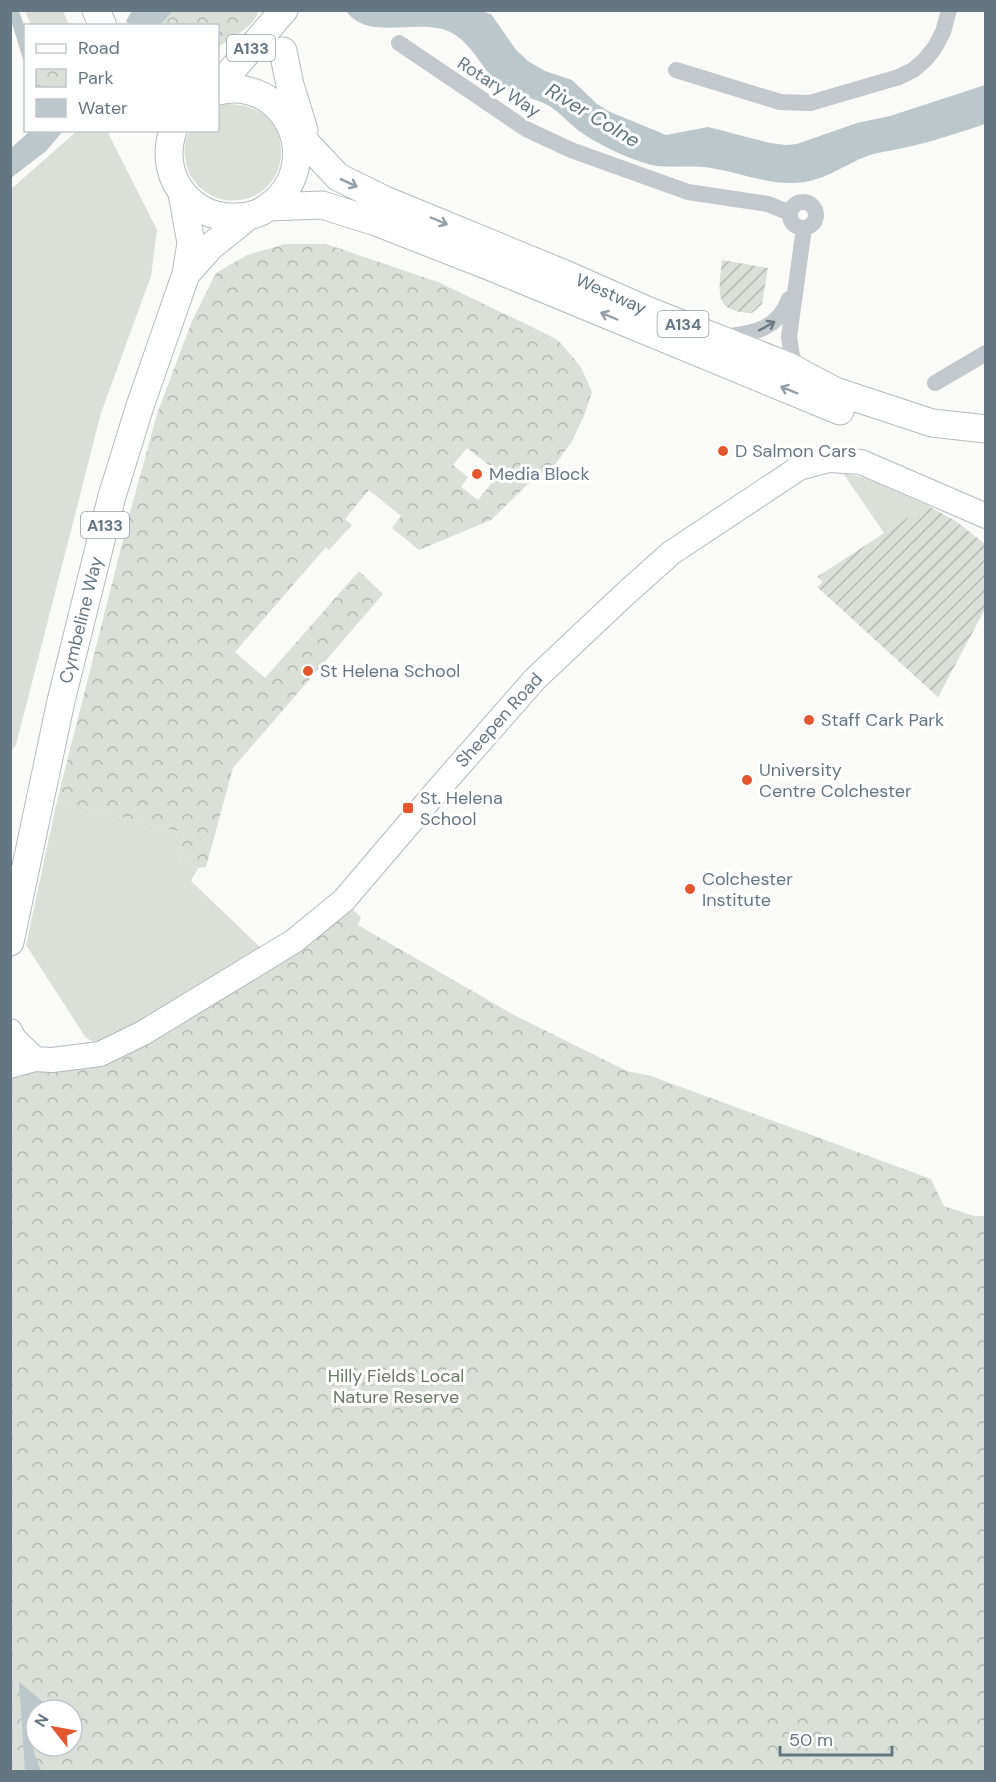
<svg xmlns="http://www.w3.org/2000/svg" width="996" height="1782" viewBox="0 0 996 1782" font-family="'DM Sans',sans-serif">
	<defs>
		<pattern id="park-crowns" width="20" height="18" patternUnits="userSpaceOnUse" patternTransform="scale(1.5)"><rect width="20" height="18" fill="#dadfd7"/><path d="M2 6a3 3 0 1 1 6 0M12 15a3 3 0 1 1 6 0" fill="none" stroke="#b4b9b4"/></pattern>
		<pattern id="garden-furrows" width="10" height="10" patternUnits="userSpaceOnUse" patternTransform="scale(1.5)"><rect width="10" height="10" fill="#dadfd7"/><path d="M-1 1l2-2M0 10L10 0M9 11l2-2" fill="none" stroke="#b4b9b4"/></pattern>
	</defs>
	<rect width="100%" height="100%" fill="#fafaf8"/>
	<path fill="#dadfd7" d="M25,11H63L69,25H31Z
		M223,104C305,100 295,208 226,200C213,198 199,190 192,178C184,164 181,145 190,131L218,130V106Z
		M77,131H107L157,230L151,276L101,413L16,745L11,751V189Z
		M843,473L865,478L927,505L884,533Z
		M57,801L185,833L179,858L198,868L191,881L262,949L99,1044L86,1038L26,945Z"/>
	<path fill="url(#park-crowns)" fill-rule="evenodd" d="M173,11V10L259,11C253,28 232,37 218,47V26L160,25Z
		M285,244H326L438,282L530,326L558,340L581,367L592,392L584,416L571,443L554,466L527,485L491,520L419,550L392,528L401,516L369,490L345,519L352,525L329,550L326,547L235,652L265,678L359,571L383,594L233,768L206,867L198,868L179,858L185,833L57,801L128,520L157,414L192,321L216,273L247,255ZM467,448L494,469L490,474L495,479L478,500L461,487L468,477L453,465Z
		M351,908L361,917L358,925L512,1014L627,1071L651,1076L931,1179L944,1206L974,1216H985V1771H11L10,1077L14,1072L61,1067ZM36,1710H72V1746H36Z"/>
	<path fill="url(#garden-furrows)" d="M722,260L768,268L762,304L752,313C712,312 719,292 722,260Z
		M927,505L957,522L985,544V609L938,697L817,587L823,582L817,577Z"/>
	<path fill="#bbc7cb" d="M10,11H19L25,28V66L11,20Z
		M132,11V10L173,11L160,25H129L126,21Z
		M346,11H484L487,13L491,14L516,50L528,61L545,71L572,80L597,104L608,111L666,135L708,127L770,143L786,145L797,144L857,123L890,116L985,85V124C961,132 937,140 912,146C897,150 882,151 867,156C846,164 828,178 805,182C772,187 743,173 711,168C693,165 675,168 657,166C637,163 599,145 582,133C571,126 563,115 551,107C536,98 516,96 501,85C482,71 474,45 452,33C421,16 369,43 346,11Z
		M30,131H63L46,151L11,178V148Z
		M19,1682L48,1706L46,1710H36V1726L29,1738L41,1771H25Z"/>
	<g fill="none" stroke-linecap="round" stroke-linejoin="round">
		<defs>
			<path id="secondary" d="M10,1031L15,1040L35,1059
				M10,1066L35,1059L52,1060L100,1054L143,1033L294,941L344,900L442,785L535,679L623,596L671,553L799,468L829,460L861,462L986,516"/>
			<path id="primary" d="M96,10L103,26
				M283,51L290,85L304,130
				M218,86L284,10
				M292,128L338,177L385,200L565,274L649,311L788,366L835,391L932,423L986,429
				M173,130C165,155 169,179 187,198C199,210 215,217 232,217C250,218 263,213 277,200C323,154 282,76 218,91
				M269,207L322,205L376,222L491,267L840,411
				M186,274L210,247L246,218
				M10,942L61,701L112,496L140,406L186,274L191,243L182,193"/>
		</defs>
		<use href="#secondary" stroke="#b3babf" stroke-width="26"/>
		<use href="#primary" stroke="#b5babe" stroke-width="29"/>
		<path stroke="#c3c8cc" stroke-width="16" d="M399,43L526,129L571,150L688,192L768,204L790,213
			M676,70L780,102L810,103L899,77L913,70L925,60L935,47L943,32L949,10
			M790 215a13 13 0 1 1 26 0a13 13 0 1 1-26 0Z
			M722,337C752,333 777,331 789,299
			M799,371L792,356L789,337L804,228
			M935,383L986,353"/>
		<use href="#secondary" stroke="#fff" stroke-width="24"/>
		<use href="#primary" stroke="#fff" stroke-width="27"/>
	</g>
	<defs><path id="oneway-shaft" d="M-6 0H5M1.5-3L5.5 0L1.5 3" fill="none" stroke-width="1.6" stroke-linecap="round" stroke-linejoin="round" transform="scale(1.5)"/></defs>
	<g stroke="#939fa8">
		<use href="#oneway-shaft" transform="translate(349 183) rotate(25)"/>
		<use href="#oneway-shaft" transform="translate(439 221) rotate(23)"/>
		<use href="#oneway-shaft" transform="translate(609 316) rotate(-157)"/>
		<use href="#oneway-shaft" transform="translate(789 390) rotate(-158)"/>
	</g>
	<use stroke="#6a7a87" href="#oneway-shaft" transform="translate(767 326) rotate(-29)"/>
	<g fill="#e4572e" stroke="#fff" stroke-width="2">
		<circle cx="723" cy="451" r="6"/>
		<circle cx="477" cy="474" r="6"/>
		<circle cx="308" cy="671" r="6"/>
		<circle cx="809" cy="720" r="6"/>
		<circle cx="747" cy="780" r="6"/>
		<rect x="402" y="802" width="12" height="12" rx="3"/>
		<circle cx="690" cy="889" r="6"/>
	</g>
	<g text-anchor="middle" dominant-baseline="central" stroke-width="6" stroke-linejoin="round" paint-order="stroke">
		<g fill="#fff" stroke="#939fa8" stroke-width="1.5">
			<rect x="227" y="35" width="48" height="26" rx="4.5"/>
			<rect x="657.5" y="311" width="51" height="26" rx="4.5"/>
			<rect x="81" y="512" width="48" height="26" rx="4.5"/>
		</g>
		<g font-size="16" font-weight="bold" fill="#657683">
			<text x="251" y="48">A133</text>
			<text x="683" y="324">A134</text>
			<text x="105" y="525">A133</text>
		</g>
		<g font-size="18" fill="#657683" stroke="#fff">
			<text transform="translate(499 87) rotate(33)">Rotary Way</text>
			<text transform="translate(611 294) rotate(24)">Westway</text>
			<text transform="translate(81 620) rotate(-76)">Cymbeline Way</text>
			<text transform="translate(499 720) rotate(-48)">Sheepen Road</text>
		</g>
		<g font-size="18" fill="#657683" stroke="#fff" text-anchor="start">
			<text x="735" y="451">D Salmon Cars</text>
			<text x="489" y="474">Media Block</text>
			<text x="320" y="671">St Helena School</text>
			<text x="821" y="720">Staff Cark Park</text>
			<text x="759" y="770">University<tspan x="759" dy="21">Centre Colchester</tspan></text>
			<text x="420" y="798">St. Helena<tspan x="420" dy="21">School</tspan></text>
			<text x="702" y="879">Colchester<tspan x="702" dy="21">Institute</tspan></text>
		</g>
		<g font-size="18" fill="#687a64" stroke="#fff">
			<text x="396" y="1376">Hilly Fields Local<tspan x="396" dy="21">Nature Reserve</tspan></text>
		</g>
		<g font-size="20" font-style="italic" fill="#60757c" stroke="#fff">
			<text transform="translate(593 115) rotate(31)">River Colne</text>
		</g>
	</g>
	<rect width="996" height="1782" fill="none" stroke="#657683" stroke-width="24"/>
	<rect x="24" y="24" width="195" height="108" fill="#ffffff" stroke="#c1c8cd" stroke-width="1.5"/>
	<rect x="36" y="44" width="30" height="9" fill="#ffffff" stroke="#c1c8cd" stroke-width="1.5"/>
	<text x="78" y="54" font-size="18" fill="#657683">Road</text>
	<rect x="36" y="69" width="30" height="18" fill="url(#park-crowns)" stroke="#c1c8cd" stroke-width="1.5"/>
	<text x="78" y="84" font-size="18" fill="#657683">Park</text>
	<rect x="36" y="99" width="30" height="18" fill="#bbc7cb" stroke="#c1c8cd" stroke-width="1.5"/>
	<text x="78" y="114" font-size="18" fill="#657683">Water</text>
	<g transform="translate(54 1728) rotate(301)"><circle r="28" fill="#ffffff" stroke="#c1c8cd" stroke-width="1.5"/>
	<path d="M0-4.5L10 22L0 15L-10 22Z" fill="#e4572e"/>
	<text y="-9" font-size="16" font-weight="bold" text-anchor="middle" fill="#657683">N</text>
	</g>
	<path d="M780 1746v9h112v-9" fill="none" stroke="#657683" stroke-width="3"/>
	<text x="789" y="1746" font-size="18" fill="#657683" stroke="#ffffff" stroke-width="4.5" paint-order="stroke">50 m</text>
</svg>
